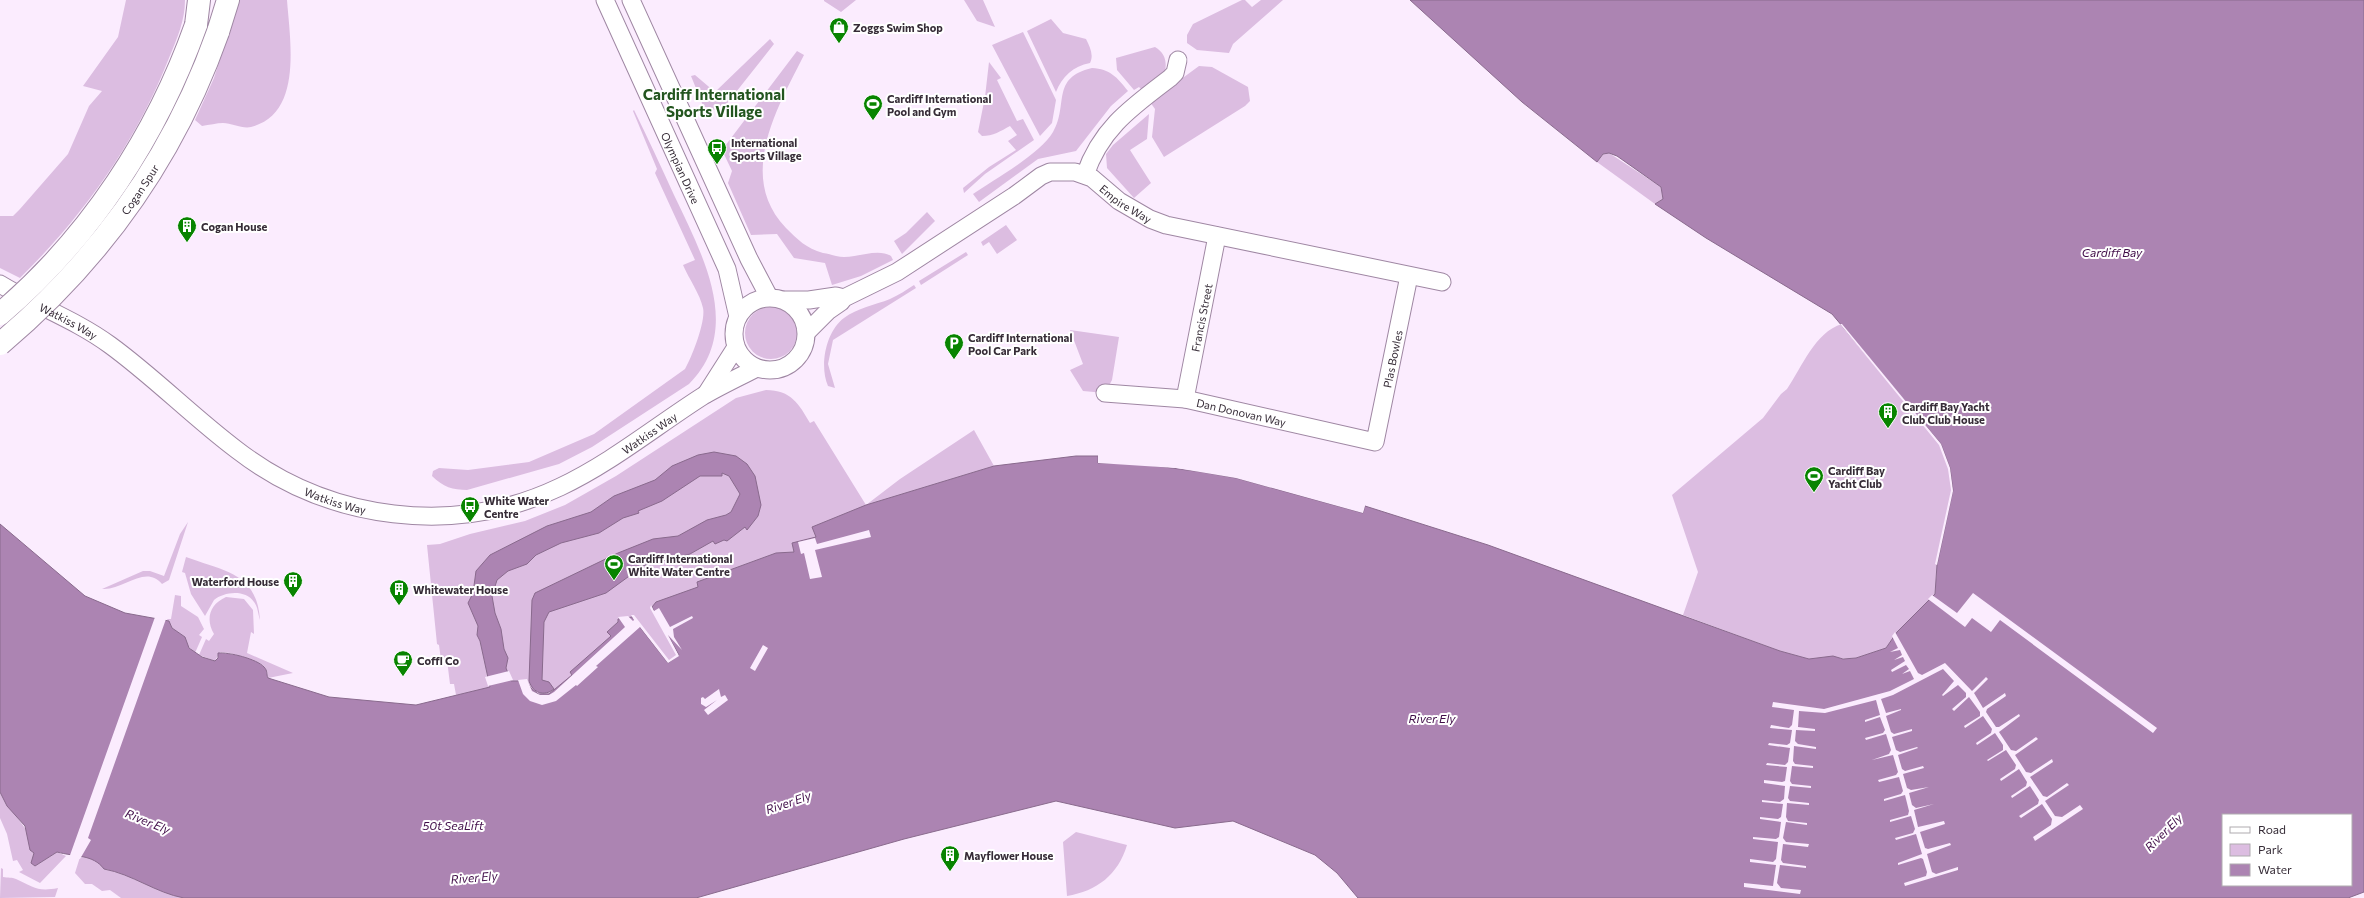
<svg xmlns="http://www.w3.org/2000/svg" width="2364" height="898" viewBox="0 0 2364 898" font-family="Commissioner,sans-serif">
	<rect width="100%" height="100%" fill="#fbecfe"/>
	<path fill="#dcbde1" d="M126,0H185C185,21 177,38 169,58C136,142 84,215 20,278L0,268V216H13L20,209L68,154L89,106L102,91L83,86L118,37Z
		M239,0H287C290,41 303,114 251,127C242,129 232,123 223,123C217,123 209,125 202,126L195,120L214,78Z
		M856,0L841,12L824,1V0Z
		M964,0H983L995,27L977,21Z
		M1242,0H1245L1252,7L1261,0H1283L1233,44L1229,53L1197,50L1187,43V35L1193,24Z
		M1051,19L1063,33L1086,39C1090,47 1094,55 1090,63C1073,66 1062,77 1056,92L1027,31Z
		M1023,32L1056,100L1052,123L1040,136L992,45Z
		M770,39L774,44L721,111L704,108L691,76L695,75L715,92Z
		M1155,47C1165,53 1167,61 1165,72L1142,90L1139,87L1134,90L1117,70L1116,58Z
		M797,51L804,55C778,107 736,176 786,228C798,240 806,248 823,253C830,254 837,257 844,257C859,257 878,248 891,256L893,260L861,276L832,285L825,263L794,258L777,234L751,235L728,183L732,171L722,150Z
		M989,62L1001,78L997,80L1017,121L1023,119L1034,140L985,174L964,193L963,188L989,167L1016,150L1008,141L1017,135L1010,126C1001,131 993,136 982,136L978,132L985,97Z
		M1199,66L1212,67L1248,87L1250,101L1245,106L1164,157L1152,137L1155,109L1150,102Z
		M1092,68C1110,69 1117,77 1128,91L1111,106L1076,151L1038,159L979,202L973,194C995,179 1040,154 1053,132C1069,105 1050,78 1092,68Z
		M634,110C648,138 661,167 674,195C702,254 744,329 689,384L592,447L559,464L467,490C453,490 443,487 432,476L433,471L439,468L468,470L529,462L594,434L685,369C692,357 706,321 703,308C700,294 689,279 683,265L695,260L655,173L657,169L633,111Z
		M1149,114L1147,139L1130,150L1151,183L1134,198L1107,168L1106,154L1113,145Z
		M1609,153L1661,187L1663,199L1655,204L1597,162L1603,154Z
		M927,212L935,221L902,254L894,241L906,233Z
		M1006,225L1017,240L997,254L989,242L983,246L981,242Z
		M966,252L968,255L921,285L919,281Z
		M914,285L916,288L833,340L828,364L835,388L828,386C819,366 826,331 844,318C857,308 875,305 890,299C899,295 906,290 914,285Z
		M745 333a26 26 0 1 1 52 0a26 26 0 1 1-52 0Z
		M1842,324L1937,436L1946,456L1953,491L1937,565L1935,594L1897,632L1886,648L1856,658L1809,659L1780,651L1683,615L1698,572L1672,495L1763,418L1781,394L1787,389C1802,367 1815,332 1842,324Z
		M1070,330L1119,337L1112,380L1105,393L1083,391L1070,370L1083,364Z
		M766,390C791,390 799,404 810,423L814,421L866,505L900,479L974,430L994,466L867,505L673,722L477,691L456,695L454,684H450L447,660H441L439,645L437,644L427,545L440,544L470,534L525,521L565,505L616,476L736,398Z
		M188,522L169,580L162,584C145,564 123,591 102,589L143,571H150L164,576L180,534Z
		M186,557C224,571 257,573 260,620C258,614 258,607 254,602C245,589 224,592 214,600L205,616L191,594L185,573L182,572Z
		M175,595L181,596V606L198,617L204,629L199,635L202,637L195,653L187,645L185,637L172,628L167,619H171Z
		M226,597L244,599L253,610L254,634L251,632L247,653L293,673L268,678L262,665L230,653L220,652L215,661L199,655L206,639L209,641L214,634C205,619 210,604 226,597Z
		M0,792C8,811 44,840 32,863L35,866L57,852L66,856L40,883L19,872L23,870L17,860L13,861L7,834L0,818Z
		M1076,832L1127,845C1118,875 1097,891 1067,896L1063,842Z
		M85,856L98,861L104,869C132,874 156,893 184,898H121L110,890L102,891L92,884H85L75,873L80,857Z
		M1,868L3,869V877C8,878 12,877 16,879C34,887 37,892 58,888L55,897L0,898Z"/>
	<path fill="#ac84b2" stroke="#896a8d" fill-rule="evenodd" d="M1410,0H2364V892L2348,898H1358L1337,873L1315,855L1233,821L1175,828L1056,801L904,839L696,898H184C156,893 132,874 104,869C93,854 75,857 57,852L35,866L31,863L34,853L30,850L25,826L7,806L0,792V524L85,596L125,613L169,621L172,628L185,637L189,648L202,657L215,661L218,658V653C229,652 257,659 264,667C268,671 266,674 268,678L329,697L416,705L490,687L480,641L477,635L478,626L468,603L473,593L476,571L490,555L547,526L591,512L614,496L655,480L672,466L698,455L714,452L736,456L747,464L755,476L761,505L758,516L747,530L745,527L727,541L724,540L715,544L713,541L690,554L643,566L606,593L549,612L544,622L542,680L549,682L554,689C544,697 533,693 529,681L532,600L535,593L618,553L653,539L678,536L707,520L726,515L731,512L740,494L729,476L722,473V476H700L662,501L638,511L639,513L623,518L599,533L561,543L536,555L527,564L508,571L497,580L492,596L495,613L501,629L504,649L508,658L506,668L511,681H527L530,687L538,694H549L572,675L570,672L611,636L607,632L618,622V619L632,617L668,663L679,655L652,607L656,602L698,587L697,582L776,553L794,552L792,543L816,537L812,527L866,505L994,466L1076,456H1098V463L1141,464L1202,472L1236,478L1363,513L1365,506L1488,545L1780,651L1809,659L1833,656L1843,659L1856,658L1886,648L1897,632L1935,594L1937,565L1953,490L1950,468L1941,444L1832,314L1706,238L1655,204L1663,199L1661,187L1617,156L1609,153L1603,154L1597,162L1522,102ZM2223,815H2351V885H2223Z"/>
	<path fill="#fbecfe" d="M1840,324H1842L1941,444L1950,468L1953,491L1937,565L1935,564L1951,490L1948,469L1939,445Z
		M1098,456H1100V461L1141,462L1203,470L1237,476L1362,511L1363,506H1365L1363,513L1236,478L1176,468L1098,463Z
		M869,530L871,537L815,550L822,577L810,579L804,553L801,554L798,542L815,538L817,544Z
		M1973,593L2157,728L2153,733L2000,620L1991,632L1972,618L1965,627L1928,599L1932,595L1957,613Z
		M651,605L654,611L659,608L670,627L692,616L693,618L673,629L674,637L682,650L668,635L679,656L668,663L640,627L596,666L598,667L577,686L576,685L556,701L542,705L530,701L523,694L518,680L527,679L532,691L540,695H549L554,692L625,627L618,617L628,616L633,621L634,620L631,615H634L669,660L676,655L650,608Z
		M155,617L166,619L88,838L91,840L80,859L69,858Z
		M1895,632L1918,673L1922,675L1945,663L1972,691L1986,677L1988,679L1974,693L1983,708L2005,693L2006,696L1987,709L1986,712L1996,727H1999L2019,714L2020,716L1999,732L2011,750L2016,751L2036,737L2038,739L2015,755L2026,772L2031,773L2052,759L2053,762L2030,777L2043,796L2047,797L2067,783L2069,785L2045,801L2055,816L2062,817L2080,805L2083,809L2035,841L2033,837L2051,825L2052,819L2042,804L2021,818L2019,816L2038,804L2039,800L2030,786L2012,798L2011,796L2026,786L2027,782L2019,769L2001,781L2000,779L2015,769L2016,765L2006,750L1988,761L1987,760L2003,750V745L1995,733L1977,745L1976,743L1991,733L1992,729L1983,716L1965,728L1964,726L1980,716V712L1969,697L1954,711L1952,709L1966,697V693L1958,685L1943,696L1942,695L1954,681L1943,669L1893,695L1881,699L1886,713L1901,709V710L1886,716L1891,732L1894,734L1912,729V731L1892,737L1896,750L1900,752L1917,747L1918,748L1898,755L1902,769L1905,771L1923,766L1924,768L1903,774L1907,788L1911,790L1929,787L1909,793L1912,805L1916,808L1934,804L1914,810L1918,827L1944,821L1945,824L1920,832L1925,848L1928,849L1950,843L1951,845L1927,854L1932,872L1936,874L1958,867V870L1905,886L1904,883L1926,876L1927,872L1923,859L1921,858L1898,865V863L1922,854L1916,834L1896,840L1895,838L1913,833L1915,829L1911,816L1890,822V820L1908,815L1909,811L1905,795L1884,801V799L1901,794L1903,791L1899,777L1879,782L1878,780L1896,775L1898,772L1893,755L1872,760L1889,754L1891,750L1886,734L1866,740L1865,738L1883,733L1885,730L1880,717L1865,722V720L1880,715L1876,700L1825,713L1799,711L1798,727L1815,729V731L1796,730L1795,741L1798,744L1816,747V749L1794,746L1793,761L1795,764L1813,766V768L1792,766L1790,781L1792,784L1811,786V788L1790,786L1788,798L1790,801L1809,803V805L1787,803L1786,817L1788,821L1807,823V825L1786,822L1783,838L1786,842L1809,844L1808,847L1783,844L1781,860L1783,863L1806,866V868L1780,865L1777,883L1781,888L1801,890L1800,894L1744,887V883L1773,886L1776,865L1750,862V859L1773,862L1776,859L1778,842L1753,839V837L1776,839L1779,837L1781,822L1760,819V817L1778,819L1781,817L1783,804L1762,802V800L1780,802L1784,799L1785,786L1764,783V780L1782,782L1785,781L1787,767L1766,765L1767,763L1785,765L1788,762L1790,748L1768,745L1769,743L1787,745L1790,743L1792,730L1770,728L1771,725L1789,728L1792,725L1794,710L1772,707L1773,702L1824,709L1890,691L1914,679L1910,671L1902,674L1909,669L1906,665L1892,672L1891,670L1905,661L1903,657L1894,660L1902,655L1900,650L1890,652L1898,648L1892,636Z
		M763,645L768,648L755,671L750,668Z
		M509,671L513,680L488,686L485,677Z
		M719,689L721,697L725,695L728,700L708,715L704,710L717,700L706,707L701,704V698L703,697L705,699Z"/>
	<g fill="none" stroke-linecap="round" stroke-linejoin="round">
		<defs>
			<g id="minor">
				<path id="s1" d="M605,0L727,269L738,317"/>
				<path d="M631,0L749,259L769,297"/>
				<path d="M1085,175C1101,128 1132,107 1170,78L1175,73L1178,60"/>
				<path id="s2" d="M0,284C36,306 76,320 110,345C154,377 193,417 237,450C329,521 455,537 560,487C611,463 656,426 703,396C720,386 739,377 757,368"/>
				<circle cx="770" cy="334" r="36"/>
				<path d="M785,300H809L836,296L844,298"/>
				<path id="s3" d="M807,332L828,311L841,302L844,298L897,272L1014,196L1041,176L1050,172H1075L1092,178L1119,201L1150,219L1166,225L1442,282"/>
				<path id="s4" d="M1105,393L1185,399L1375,442L1409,276"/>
				<path d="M706,394L736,347"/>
				<path id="s5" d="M1185,399L1217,236"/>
			</g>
			<path id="primary" d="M196,25L199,0
				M218,32L228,0"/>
		</defs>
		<use href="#minor" stroke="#9f87a3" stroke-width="19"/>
		<use href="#primary" stroke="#9f87a3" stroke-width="24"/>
		<use href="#minor" stroke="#fff" stroke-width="17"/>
		<use href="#primary" stroke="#fff" stroke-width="22"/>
		<defs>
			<g id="primary-bridge">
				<path d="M0,314C90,238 157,135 196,25"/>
				<path id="s6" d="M0,344C101,259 174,157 218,32"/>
			</g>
		</defs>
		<use href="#primary-bridge" stroke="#9f87a3" stroke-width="24" stroke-linecap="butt"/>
		<use href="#primary-bridge" stroke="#fff" stroke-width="22"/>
	</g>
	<defs>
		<symbol id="shop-pin" viewBox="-11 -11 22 30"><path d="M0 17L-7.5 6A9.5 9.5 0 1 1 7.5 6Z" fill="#088400" stroke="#fff"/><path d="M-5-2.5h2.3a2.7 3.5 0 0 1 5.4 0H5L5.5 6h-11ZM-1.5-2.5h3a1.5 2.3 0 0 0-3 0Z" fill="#fff"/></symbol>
		<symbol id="stadium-pin" viewBox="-11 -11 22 30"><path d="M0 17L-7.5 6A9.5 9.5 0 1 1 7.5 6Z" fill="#088400" stroke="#fff"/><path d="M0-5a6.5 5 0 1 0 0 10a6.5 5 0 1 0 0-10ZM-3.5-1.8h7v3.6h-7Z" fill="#fff"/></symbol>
		<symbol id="bus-pin" viewBox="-11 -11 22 30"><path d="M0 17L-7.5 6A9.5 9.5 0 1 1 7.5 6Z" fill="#088400" stroke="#fff"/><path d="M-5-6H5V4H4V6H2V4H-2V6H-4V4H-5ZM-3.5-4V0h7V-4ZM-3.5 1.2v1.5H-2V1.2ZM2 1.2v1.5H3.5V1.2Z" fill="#fff"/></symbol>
		<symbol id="building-pin" viewBox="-11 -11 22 30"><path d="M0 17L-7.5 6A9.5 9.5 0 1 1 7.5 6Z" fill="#088400" stroke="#fff"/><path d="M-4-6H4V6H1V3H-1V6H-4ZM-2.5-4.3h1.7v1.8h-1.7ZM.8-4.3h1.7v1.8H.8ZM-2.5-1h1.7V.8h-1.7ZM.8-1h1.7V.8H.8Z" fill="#fff"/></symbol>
		<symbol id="parking-pin" viewBox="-11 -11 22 30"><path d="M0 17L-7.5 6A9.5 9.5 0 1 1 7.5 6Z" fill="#088400" stroke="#fff"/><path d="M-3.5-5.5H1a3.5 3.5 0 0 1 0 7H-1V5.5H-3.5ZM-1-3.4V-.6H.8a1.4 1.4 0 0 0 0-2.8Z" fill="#fff"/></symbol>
		<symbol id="cafe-pin" viewBox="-11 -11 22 30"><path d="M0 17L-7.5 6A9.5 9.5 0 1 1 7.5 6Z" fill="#088400" stroke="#fff"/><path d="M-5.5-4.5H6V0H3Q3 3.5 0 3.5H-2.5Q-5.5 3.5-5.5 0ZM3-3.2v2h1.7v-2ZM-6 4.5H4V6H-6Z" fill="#fff"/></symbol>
	</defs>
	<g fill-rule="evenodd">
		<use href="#shop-pin" x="828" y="16" width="22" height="30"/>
		<use href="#stadium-pin" x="862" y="93" width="22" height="30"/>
		<use href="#bus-pin" x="706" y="137" width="22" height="30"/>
		<use href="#building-pin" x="176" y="215" width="22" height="30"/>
		<use href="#parking-pin" x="943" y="332" width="22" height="30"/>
		<use href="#building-pin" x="1877" y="401" width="22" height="30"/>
		<use href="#stadium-pin" x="1803" y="465" width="22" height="30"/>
		<use href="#bus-pin" x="459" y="495" width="22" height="30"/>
		<use href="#stadium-pin" x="603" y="553" width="22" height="30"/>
		<use href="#building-pin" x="282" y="570" width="22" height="30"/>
		<use href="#building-pin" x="388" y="578" width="22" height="30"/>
		<use href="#cafe-pin" x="392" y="649" width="22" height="30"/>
		<use href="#building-pin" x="939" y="844" width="22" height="30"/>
	</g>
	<g text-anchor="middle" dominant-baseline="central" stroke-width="4" stroke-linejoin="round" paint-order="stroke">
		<g font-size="11" font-weight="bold" fill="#362c37" stroke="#fff" text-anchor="start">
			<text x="853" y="27">Zoggs Swim Shop</text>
			<text x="887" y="98">Cardiff International<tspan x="887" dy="13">Pool and Gym</tspan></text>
			<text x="731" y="142">International<tspan x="731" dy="13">Sports Village</tspan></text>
			<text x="201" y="226">Cogan House</text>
			<text x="968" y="337">Cardiff International<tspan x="968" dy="13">Pool Car Park</tspan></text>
			<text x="1902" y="406">Cardiff Bay Yacht<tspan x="1902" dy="13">Club Club House</tspan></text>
			<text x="1828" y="470">Cardiff Bay<tspan x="1828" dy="13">Yacht Club</tspan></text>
			<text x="484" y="500">White Water<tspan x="484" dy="13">Centre</tspan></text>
			<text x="628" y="558">Cardiff International<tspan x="628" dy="13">White Water Centre</tspan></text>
			<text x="279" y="581" text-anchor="end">Waterford House</text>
			<text x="413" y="589">Whitewater House</text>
			<text x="417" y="660">Coffi Co</text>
			<text x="964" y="855">Mayflower House</text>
		</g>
		<g font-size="11" fill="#362c37" stroke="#fff">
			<text stroke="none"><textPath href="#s1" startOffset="184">Olympian Drive</textPath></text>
			<text stroke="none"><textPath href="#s6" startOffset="209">Cogan Spur</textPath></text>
			<text stroke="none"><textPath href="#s3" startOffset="378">Empire Way</textPath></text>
			<text stroke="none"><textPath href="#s5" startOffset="83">Francis Street</textPath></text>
			<text stroke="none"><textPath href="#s2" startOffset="78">Watkiss Way</textPath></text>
			<text stroke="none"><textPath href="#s4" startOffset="360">Plas Bowles</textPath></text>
			<text stroke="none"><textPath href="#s4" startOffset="138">Dan Donovan Way</textPath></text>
			<text stroke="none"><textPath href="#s2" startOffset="737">Watkiss Way</textPath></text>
			<text stroke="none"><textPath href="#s2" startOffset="402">Watkiss Way</textPath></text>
		</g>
		<g font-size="12" font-style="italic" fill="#410e49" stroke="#fff">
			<text x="2112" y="252">Cardiff Bay</text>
			<text x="1432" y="718">River Ely</text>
			<text transform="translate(788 802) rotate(-19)">River Ely</text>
			<text transform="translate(148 821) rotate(22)">River Ely</text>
			<text x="453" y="825">50t SeaLift</text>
			<text transform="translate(2163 832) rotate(-45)">River Ely</text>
			<text transform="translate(474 877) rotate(-5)">River Ely</text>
		</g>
		<g font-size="15" font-weight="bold" fill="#23551f" stroke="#fff">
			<text x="714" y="94">Cardiff International<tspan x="714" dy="17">Sports Village</tspan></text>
		</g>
	</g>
	<rect x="2222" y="814" width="130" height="72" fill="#ffffff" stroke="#afabaf"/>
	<rect x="2230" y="827" width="20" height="6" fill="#ffffff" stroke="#afabaf"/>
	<text x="2258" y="834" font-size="12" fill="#362c37">Road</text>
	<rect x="2230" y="844" width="20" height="12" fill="#dcbde1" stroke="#afabaf"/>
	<text x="2258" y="854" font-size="12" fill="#362c37">Park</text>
	<rect x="2230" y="864" width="20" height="12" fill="#ac84b2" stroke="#afabaf"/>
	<text x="2258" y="874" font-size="12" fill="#362c37">Water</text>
</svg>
